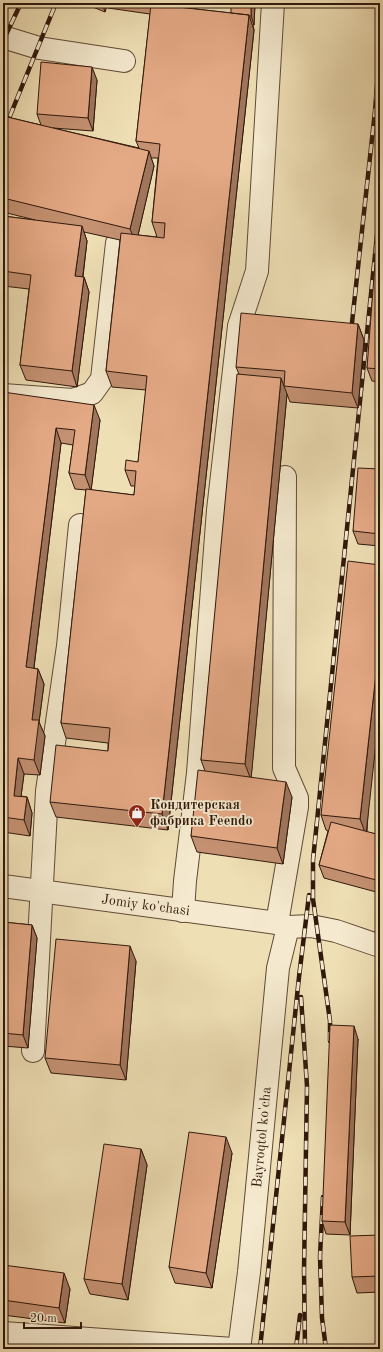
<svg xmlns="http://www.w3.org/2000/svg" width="383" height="1352" viewBox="0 0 383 1352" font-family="'Old Standard TT',serif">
	<rect width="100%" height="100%" fill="#efdfb5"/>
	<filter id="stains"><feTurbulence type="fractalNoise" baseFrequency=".005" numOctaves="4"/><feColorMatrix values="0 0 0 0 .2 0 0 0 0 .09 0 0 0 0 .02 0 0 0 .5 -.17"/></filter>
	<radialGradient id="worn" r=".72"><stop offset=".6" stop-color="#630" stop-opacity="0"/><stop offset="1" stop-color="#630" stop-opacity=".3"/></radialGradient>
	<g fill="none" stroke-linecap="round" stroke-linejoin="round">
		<defs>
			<g id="minor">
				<path d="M3,37L39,48L124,61"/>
				<path d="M3,395L73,400L92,393L102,379L117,243"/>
				<path id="s1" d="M3,886L277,923L288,927L311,926L336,931L380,946"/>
				<path d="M183,911L185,881L198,773L218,510L239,326L257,271L273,3"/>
				<path d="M277,923L297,807V798L284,768L285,477"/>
				<path d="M33,1051L47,791L68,646L80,525"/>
				<path d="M3,1333L233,1349"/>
				<path id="s2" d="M239,1349L249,1272L278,968L288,927"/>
			</g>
		</defs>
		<use href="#minor" stroke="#604a36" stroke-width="24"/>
		<use href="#minor" stroke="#f5eacf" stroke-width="22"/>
		<defs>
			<path id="rail" d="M3,41L21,3
				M3,133L56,3
				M351,332L375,111L380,47
				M301,997L307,1086L304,1271L305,1349
				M330,1041V1021L313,899V860L380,206
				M323,1197L320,1256L322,1318L326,1349
				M260,1349L299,977L309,895
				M296,1349L300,1315"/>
		</defs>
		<use href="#rail" stroke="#30180c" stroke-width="4.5"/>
		<use href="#rail" stroke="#f5eacf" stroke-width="3" stroke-dasharray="9" stroke-linecap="butt"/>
	</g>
	<path fill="#c49172" stroke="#30180c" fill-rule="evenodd" d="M83,3H198L196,9L231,13L255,3L254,25H253L254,30L168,830L56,817L50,802L108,751V743L66,738L61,723L86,490L75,489L69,473L73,445L61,443L34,668L38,669L44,684L39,722L45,736L40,775L24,774L21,796L27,797L32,813L30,836L3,832V392L100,420L91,490L134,495L135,486H131L125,470L138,462L146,390L112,387L106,371L120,240L84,232L87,241L83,277H84L89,292L77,387L26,380L20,365L29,289L3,286V216L35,220L3,212V116L41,125L37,114L97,80L93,131L53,128L139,148L136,141L150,14L108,8L107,5L105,12ZM151,158H158L152,222L157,237L138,235L154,166Z
		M380,263V382L372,381L367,368Z
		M358,324L364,340L358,408L290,402L287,394L251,777L292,797L283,864L197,852L191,836L205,771L201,760L239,374L236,367Z
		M380,469V546L358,544L353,531Z
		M380,565L367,832L380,835V893L324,878L319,865L328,831L326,830L321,815Z
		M3,922L32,925L37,938L28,1048L3,1046Z
		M136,961L126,1080L51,1073L45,1058Z
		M358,1039L350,1235L326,1234L322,1221Z
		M141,1149L147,1165L128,1300L90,1294L84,1279Z
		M232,1153L212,1288L175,1283L169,1267Z
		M380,1235V1292L357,1293L352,1277Z
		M3,1265L70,1289L65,1323L3,1315Z"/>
	<path fill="#a0765d" stroke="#30180c" d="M102,3H106L107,5L105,12Z
		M189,3H198L192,19L188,6Z
		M251,3H255L254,25L251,16Z
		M249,15L254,30L168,830L162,814Z
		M92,67L97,80L93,131L88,118Z
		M149,151L154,166L136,244L130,229Z
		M82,226L87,241L81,291L75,276Z
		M84,277L89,292L77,387L72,371Z
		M358,324L364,340L358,408L352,393Z
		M281,378L287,394L251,780L245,764Z
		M94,405L100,420L91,491L85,475Z
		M56,428L61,443L32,683L26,667Z
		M380,637V706L366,835L360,819Z
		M38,669L44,684L39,722L45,736L40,775L34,760L32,720Z
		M18,758L24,774L19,811L14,796Z
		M286,782L292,797L283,864L277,848Z
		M27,797L32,813L30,836L24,820Z
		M32,925L37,938L28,1048L23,1035Z
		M130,946L136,961L126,1080L120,1065Z
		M354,1026L358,1039L350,1235L345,1222Z
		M226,1137L232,1153L212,1288L206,1273Z
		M141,1149L147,1165L128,1300L122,1284Z
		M64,1273L70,1289L65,1323L59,1308Z"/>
	<path fill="#e4a985" stroke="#30180c" d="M162,3H189L188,6Z
		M231,3H251V16H249V15L231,13Z
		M151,4L249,15L162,814L50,802L56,745L108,751L110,728L61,723L86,489L134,495L136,471L125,470L126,460L138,462L147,376L106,371L121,233L164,238L165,223L152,222L160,144L136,141Z
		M41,62L92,67L88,118L37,114Z
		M3,116L149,151L130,229L3,198Z
		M3,216L82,226L75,276L84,277L72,371L20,365L31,275L3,271Z
		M375,263H380V369L367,368Z
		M241,313L358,324L352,393L284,386L285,371L236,367Z
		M237,374L281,378L245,764L201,760Z
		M3,392L94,405L85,475L69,473L75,430L56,428L26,667L38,669L32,720H39L34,760L18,758L14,796L27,797L24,820L3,817Z
		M358,468L380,469V534L353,531Z
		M348,561L380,565V637L360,819L321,815Z
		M198,770L286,782L277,848L191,836Z
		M331,822L380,835V881L319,865Z
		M3,922L32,925L23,1035L3,1033Z
		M56,939L130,946L120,1065L45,1058Z
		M330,1025L354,1026L345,1222L322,1221Z
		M189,1132L226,1137L206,1273L169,1267Z
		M104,1144L141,1149L122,1284L84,1279Z
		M380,1235V1276L352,1277L350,1236Z
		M3,1265L64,1273L59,1308L3,1300Z
		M3,1347L37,1349H3Z"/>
	<defs>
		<symbol id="shop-pin" viewBox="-11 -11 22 30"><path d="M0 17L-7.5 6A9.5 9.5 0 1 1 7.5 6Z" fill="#8f2418" stroke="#f5eacf"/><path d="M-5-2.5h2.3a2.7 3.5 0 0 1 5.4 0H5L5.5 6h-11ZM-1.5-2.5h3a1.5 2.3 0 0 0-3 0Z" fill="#fff"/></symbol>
	</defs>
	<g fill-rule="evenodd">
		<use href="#shop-pin" x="127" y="803" width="20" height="27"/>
	</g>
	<g text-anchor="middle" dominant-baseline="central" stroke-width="3.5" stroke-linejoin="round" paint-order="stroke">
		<g font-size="14" font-weight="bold" fill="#30180c" stroke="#f5eacf" text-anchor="start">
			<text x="150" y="805">Кондитерская<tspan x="150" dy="16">фабрика Feendo</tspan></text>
		</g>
		<g font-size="14" fill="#30180c" stroke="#f5eacf">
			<text stroke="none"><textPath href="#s1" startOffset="144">Jomiy ko'chasi</textPath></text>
			<text stroke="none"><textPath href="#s2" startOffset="213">Bayroqtol ko'cha</textPath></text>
		</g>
	</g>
	<rect width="383" height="1352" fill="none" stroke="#efdfb5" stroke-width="16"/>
	<rect x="4" y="4" width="375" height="1344" fill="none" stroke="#30180c" stroke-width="2"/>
	<rect x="8" y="8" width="367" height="1336" fill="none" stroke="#30180c"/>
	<path d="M24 1322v6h57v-6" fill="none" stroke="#30180c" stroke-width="2"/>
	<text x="30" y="1322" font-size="12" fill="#30180c" stroke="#f5eacf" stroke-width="3" paint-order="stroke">20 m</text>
	<rect width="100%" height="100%" filter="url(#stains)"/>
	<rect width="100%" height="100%" fill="url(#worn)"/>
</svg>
